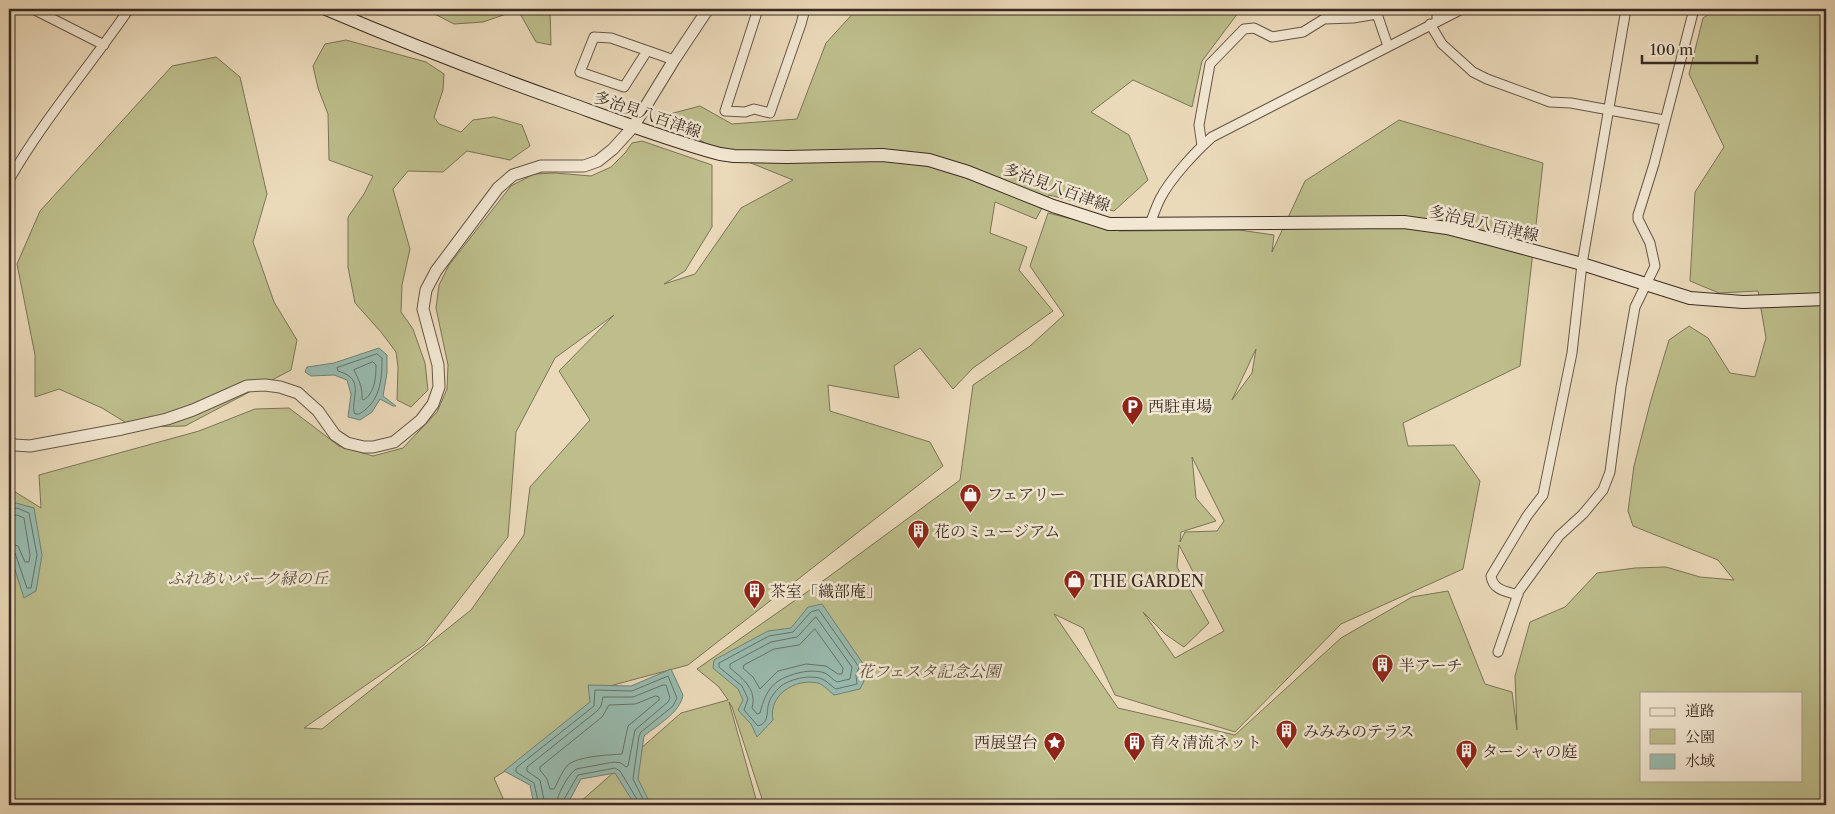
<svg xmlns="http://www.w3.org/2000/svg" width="1835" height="814" viewBox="0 0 1835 814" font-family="'Libre Caslon Text','Noto Serif JP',serif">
	<rect width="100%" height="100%" fill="#ebdaba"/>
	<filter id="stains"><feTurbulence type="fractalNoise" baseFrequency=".004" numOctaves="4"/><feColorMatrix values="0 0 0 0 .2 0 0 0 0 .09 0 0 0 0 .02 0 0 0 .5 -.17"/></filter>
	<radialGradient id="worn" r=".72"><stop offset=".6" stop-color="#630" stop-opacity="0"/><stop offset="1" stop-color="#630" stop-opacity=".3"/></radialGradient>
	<path fill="#bdbe8c" stroke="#7b7458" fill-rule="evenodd" d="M425,9H550L551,45L536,42L518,10L483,22L454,24Z
		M857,9H1241L1202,61L1192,107L1133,80L1091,112L1129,135L1148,180L1114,211L1049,195L1036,219L995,202L990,233L1027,247L1019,270L1053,311L973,368L953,389L920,348L894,366L899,398L828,385L830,411L930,442L943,466L688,665L606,687L542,748L494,778L506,805H9V488L41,508L39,475L199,431L255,409L289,408L339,446L373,456L403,448L437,412L447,389L448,365L436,308L439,285L449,265L511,186L534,174L555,173L591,176L611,167L625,153L632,143L642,141L712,165V227L685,271L664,284L695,274L741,208L793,180L711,147L662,116L700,106L732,124L797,119L826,43ZM614,315L559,371L590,420L530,487L524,535L471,610L322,729L304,728L424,645L508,537L516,432L555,358Z
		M1717,9H1826V805H764L732,707L729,702L756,799L755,805H580V802L681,713L728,700L719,687L697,669L827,578L960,480L973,385L1030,346L1064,315L1030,266L1048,213L1120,231L1239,230L1274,235L1272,252L1305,181L1399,120L1543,163L1520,366L1403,423L1408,446L1454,445L1480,481L1463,569L1341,624L1235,732L1115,695L1083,628L1054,614L1118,708L1235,735L1341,638L1412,597L1448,591L1485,684L1512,692L1517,730L1515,676L1530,622L1565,607L1597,573L1635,568L1666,567L1700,577L1734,580L1718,560L1633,526L1628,511L1634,466L1651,400L1669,340L1689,326L1708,338L1730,373L1755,377L1766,338L1758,291L1719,293L1690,281L1695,192L1724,147L1689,74L1703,18ZM1256,349L1252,373L1232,400ZM1192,457L1224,521L1217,531L1185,532L1180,542L1181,532L1216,521L1196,498ZM1179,545L1224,631L1175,658L1143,612L1165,634L1184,647L1209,623L1177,567ZM1641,693H1801V780H1641Z
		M346,40L426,62L444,74L443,90L434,117L439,124L461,132L473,120L494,117L522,125L530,146L510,160L467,151L443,172L408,171L393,189L410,249L402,285L401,312L413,329L425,363L428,390L411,407L397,400L398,367L396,352L381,332L355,303L348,267V217L364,194L373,176L329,160L328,114L318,88L313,66L325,44Z
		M216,57L240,77L267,194L253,242L274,302L297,340L291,370L185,426L133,427L102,408L59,389L35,397V355L17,264L40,211L172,66Z"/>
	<path fill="#98bbaf" stroke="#728177" d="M379,348L387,355V373L383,396L396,406H393L380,399L372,412L360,420L348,417L351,394L347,380L334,375L311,376L305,372L307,367L334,363Z
		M16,503L34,508L42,555L36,591L24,598L9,551V506Z
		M822,604L866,668L861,676L864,681L860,689L834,695C829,691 824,685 818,683C795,678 768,695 773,720L757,737L751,724L738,710L743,700L738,689L713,668L714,660L768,631L791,628L808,607Z
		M671,669L683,695C680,713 657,725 644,736L638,779L651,805H635L615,773L581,779L567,805H534L530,785L504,771L590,702L588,685L631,686Z"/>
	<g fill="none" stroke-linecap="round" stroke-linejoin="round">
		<path stroke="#687269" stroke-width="1" d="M377,354L382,358C382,381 380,402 359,414H355C350,404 362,385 349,376C347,374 341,372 338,371L337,368Z
			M373,362L376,365C376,378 375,392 364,400L362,399C363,388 358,378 354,370Z
			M9,510L17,508L29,513L37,555L31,588H27L15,553L9,550
			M9,517L17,515L24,518L30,555L29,562H25L18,546L9,543
			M819,610L859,667L856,675L857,684L836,689C832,687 828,682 824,680C814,674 795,678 786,683C779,686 773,694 770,700C765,710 771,722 758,726L744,710L748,699L742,686L719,667V663L769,636L793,632L811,612Z
			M816,617L852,667L850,679L837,682C833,680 829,675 825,673C816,670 806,671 798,673C774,679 766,689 760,713L757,714L752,708C757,689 743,679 730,668V664L771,642L797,637Z
			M815,629L843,668L842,674H838L826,666L806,664L778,671L760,689L753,677L743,668L744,665L774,649L799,645Z
			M656,696L659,697V700L628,726L622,754C609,755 578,756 568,765C562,771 558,782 554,789H550L547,779L540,770V767L602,717L609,705L635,704Z
			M539,805L534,783L516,772V768L594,706L595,690L632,691L668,676L677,698L673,706L641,732L639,736L633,779L646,805
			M545,805L540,780L527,771V767L597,711L601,706L603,697H633L663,685H666L670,698L668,702L635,730L628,766L626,767L621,763L614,762L576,769C567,776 557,795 556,805
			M563,805V801L578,775L615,768L620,771L638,801L639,805"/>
		<defs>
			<path id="minor" d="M33,9L104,45
				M758,9L725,111L745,112L754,109L770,113L801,24L805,9
				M1377,9V14L1388,46
				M1437,21V9
				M1430,24L1442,44L1473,72L1487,79L1550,102L1571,103L1664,120
				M647,51L624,87L580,72L594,37L611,38L674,60
				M1202,146L1199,125L1210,64L1244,29L1254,28L1272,37L1303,32L1324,19L1353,18L1377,14
				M9,180C44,119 90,66 129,9
				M1150,224C1153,216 1156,207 1160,199C1170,179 1196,151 1212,137L1462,9
				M1518,595C1505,591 1493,590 1491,576L1527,516L1543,495L1572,353L1582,264L1626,9
				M1498,652L1519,591L1559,536L1583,514L1603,490L1610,472L1621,387L1635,307L1655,266L1650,243L1638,219V215L1654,164L1694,9"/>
			<path id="tertiary" d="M9,443L15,445L30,446L122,429L167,419L193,410L247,386L265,385L280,387L298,393L318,411L335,435L347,443L364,447H373L394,442L421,420L433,404L439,387L438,365L423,309L426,290L436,271L498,188L513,175L541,166H584L598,161L613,149L633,127L674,60L708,9"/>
			<path id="secondary" d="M326,9C406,43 486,74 568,103C618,121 668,140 720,154L734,156L787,157L882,155L929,160L968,172L1053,206L1109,224L1404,222L1447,228L1486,238L1582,264L1690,298L1743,302L1826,299"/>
		</defs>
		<use href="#minor" stroke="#665649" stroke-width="11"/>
		<use href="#tertiary" stroke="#665649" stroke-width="13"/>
		<use href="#secondary" stroke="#392a23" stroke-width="14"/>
		<use href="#minor" stroke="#f2e7d2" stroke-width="9"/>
		<use href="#tertiary" stroke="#f2e7d2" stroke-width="11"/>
		<use href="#secondary" stroke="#f2e7d2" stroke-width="12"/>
	</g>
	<defs>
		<symbol id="parking-pin" viewBox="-11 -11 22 30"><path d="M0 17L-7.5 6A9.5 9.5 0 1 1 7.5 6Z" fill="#8f2418" stroke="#f2e7d2"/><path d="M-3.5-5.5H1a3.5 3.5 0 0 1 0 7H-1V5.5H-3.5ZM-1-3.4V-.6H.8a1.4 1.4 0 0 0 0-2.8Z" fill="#fff"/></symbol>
		<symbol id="shop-pin" viewBox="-11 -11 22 30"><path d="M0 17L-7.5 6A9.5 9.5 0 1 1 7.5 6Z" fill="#8f2418" stroke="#f2e7d2"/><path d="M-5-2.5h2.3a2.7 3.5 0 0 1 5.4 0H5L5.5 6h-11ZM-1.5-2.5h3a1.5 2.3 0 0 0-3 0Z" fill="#fff"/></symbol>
		<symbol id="building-pin" viewBox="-11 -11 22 30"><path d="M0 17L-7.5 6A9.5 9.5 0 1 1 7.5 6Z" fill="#8f2418" stroke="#f2e7d2"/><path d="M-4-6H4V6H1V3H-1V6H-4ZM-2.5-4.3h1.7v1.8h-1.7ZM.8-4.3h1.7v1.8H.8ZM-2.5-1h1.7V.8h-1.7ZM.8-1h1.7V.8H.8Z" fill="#fff"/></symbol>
		<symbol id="sight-pin" viewBox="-11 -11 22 30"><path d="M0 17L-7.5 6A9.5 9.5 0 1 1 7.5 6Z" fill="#8f2418" stroke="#f2e7d2"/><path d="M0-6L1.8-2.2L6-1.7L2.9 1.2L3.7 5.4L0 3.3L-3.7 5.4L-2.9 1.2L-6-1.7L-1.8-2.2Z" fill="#fff"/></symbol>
	</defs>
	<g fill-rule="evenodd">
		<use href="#parking-pin" x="1120" y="394" width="25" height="34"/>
		<use href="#shop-pin" x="958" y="482" width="25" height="34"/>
		<use href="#building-pin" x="906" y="518" width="25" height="34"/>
		<use href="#shop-pin" x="1062" y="568" width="25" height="34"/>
		<use href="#building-pin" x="742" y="578" width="25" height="34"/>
		<use href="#building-pin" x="1370" y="652" width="25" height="34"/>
		<use href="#building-pin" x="1274" y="718" width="25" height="34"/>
		<use href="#sight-pin" x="1042" y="730" width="25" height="34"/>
		<use href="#building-pin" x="1122" y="730" width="25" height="34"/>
		<use href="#building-pin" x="1454" y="738" width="25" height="34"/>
	</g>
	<g text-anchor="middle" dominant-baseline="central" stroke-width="5" stroke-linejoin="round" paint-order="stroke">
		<g font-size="16" fill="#392a23" stroke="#f2e7d2">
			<text transform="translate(648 114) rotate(19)">多治見八百津線</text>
			<text transform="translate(1057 187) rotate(20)">多治見八百津線</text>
			<text transform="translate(1484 223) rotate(13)">多治見八百津線</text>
		</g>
		<g font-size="16" fill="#392a23" stroke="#f2e7d2" text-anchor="start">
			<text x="1148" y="406">西駐車場</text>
			<text x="987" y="494">フェアリー</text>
			<text x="934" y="531">花のミュージアム</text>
			<text x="1090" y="581">THE GARDEN</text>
			<text x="770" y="591">茶室「織部庵」</text>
			<text x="1399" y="665">半アーチ</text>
			<text x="1303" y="731">みみみのテラス</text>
			<text x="1038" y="742" text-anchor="end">西展望台</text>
			<text x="1150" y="742">育々清流ネット</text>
			<text x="1482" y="751">ターシャの庭</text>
		</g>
		<g font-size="16" font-style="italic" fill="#5a4f3d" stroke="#f2e7d2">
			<text x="248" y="578">ふれあいパーク緑の丘</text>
			<text x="929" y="671">花フェスタ記念公園</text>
		</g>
	</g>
	<rect width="1835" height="814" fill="none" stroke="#ebdaba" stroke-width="30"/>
	<rect x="10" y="10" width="1815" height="794" fill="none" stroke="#392a23" stroke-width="2.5"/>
	<rect x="15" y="15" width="1805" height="784" fill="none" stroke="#392a23"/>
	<rect x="1640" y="692" width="162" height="90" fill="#f2e7d2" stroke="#a89b8c"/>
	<rect x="1650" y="708" width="25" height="8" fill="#f2e7d2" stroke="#a89b8c"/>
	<text x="1685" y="716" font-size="15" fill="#392a23">道路</text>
	<rect x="1650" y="729" width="25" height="15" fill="#bdbe8c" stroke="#a89b8c"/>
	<text x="1685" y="742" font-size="15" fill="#392a23">公園</text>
	<rect x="1650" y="754" width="25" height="15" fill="#98bbaf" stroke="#a89b8c"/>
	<text x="1685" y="766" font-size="15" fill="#392a23">水域</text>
	<path d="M1642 55v8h115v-8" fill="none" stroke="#392a23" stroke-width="2.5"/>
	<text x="1650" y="55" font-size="15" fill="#392a23" stroke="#f2e7d2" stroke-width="4" paint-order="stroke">100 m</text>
	<rect width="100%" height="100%" filter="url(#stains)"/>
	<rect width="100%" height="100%" fill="url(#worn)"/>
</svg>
